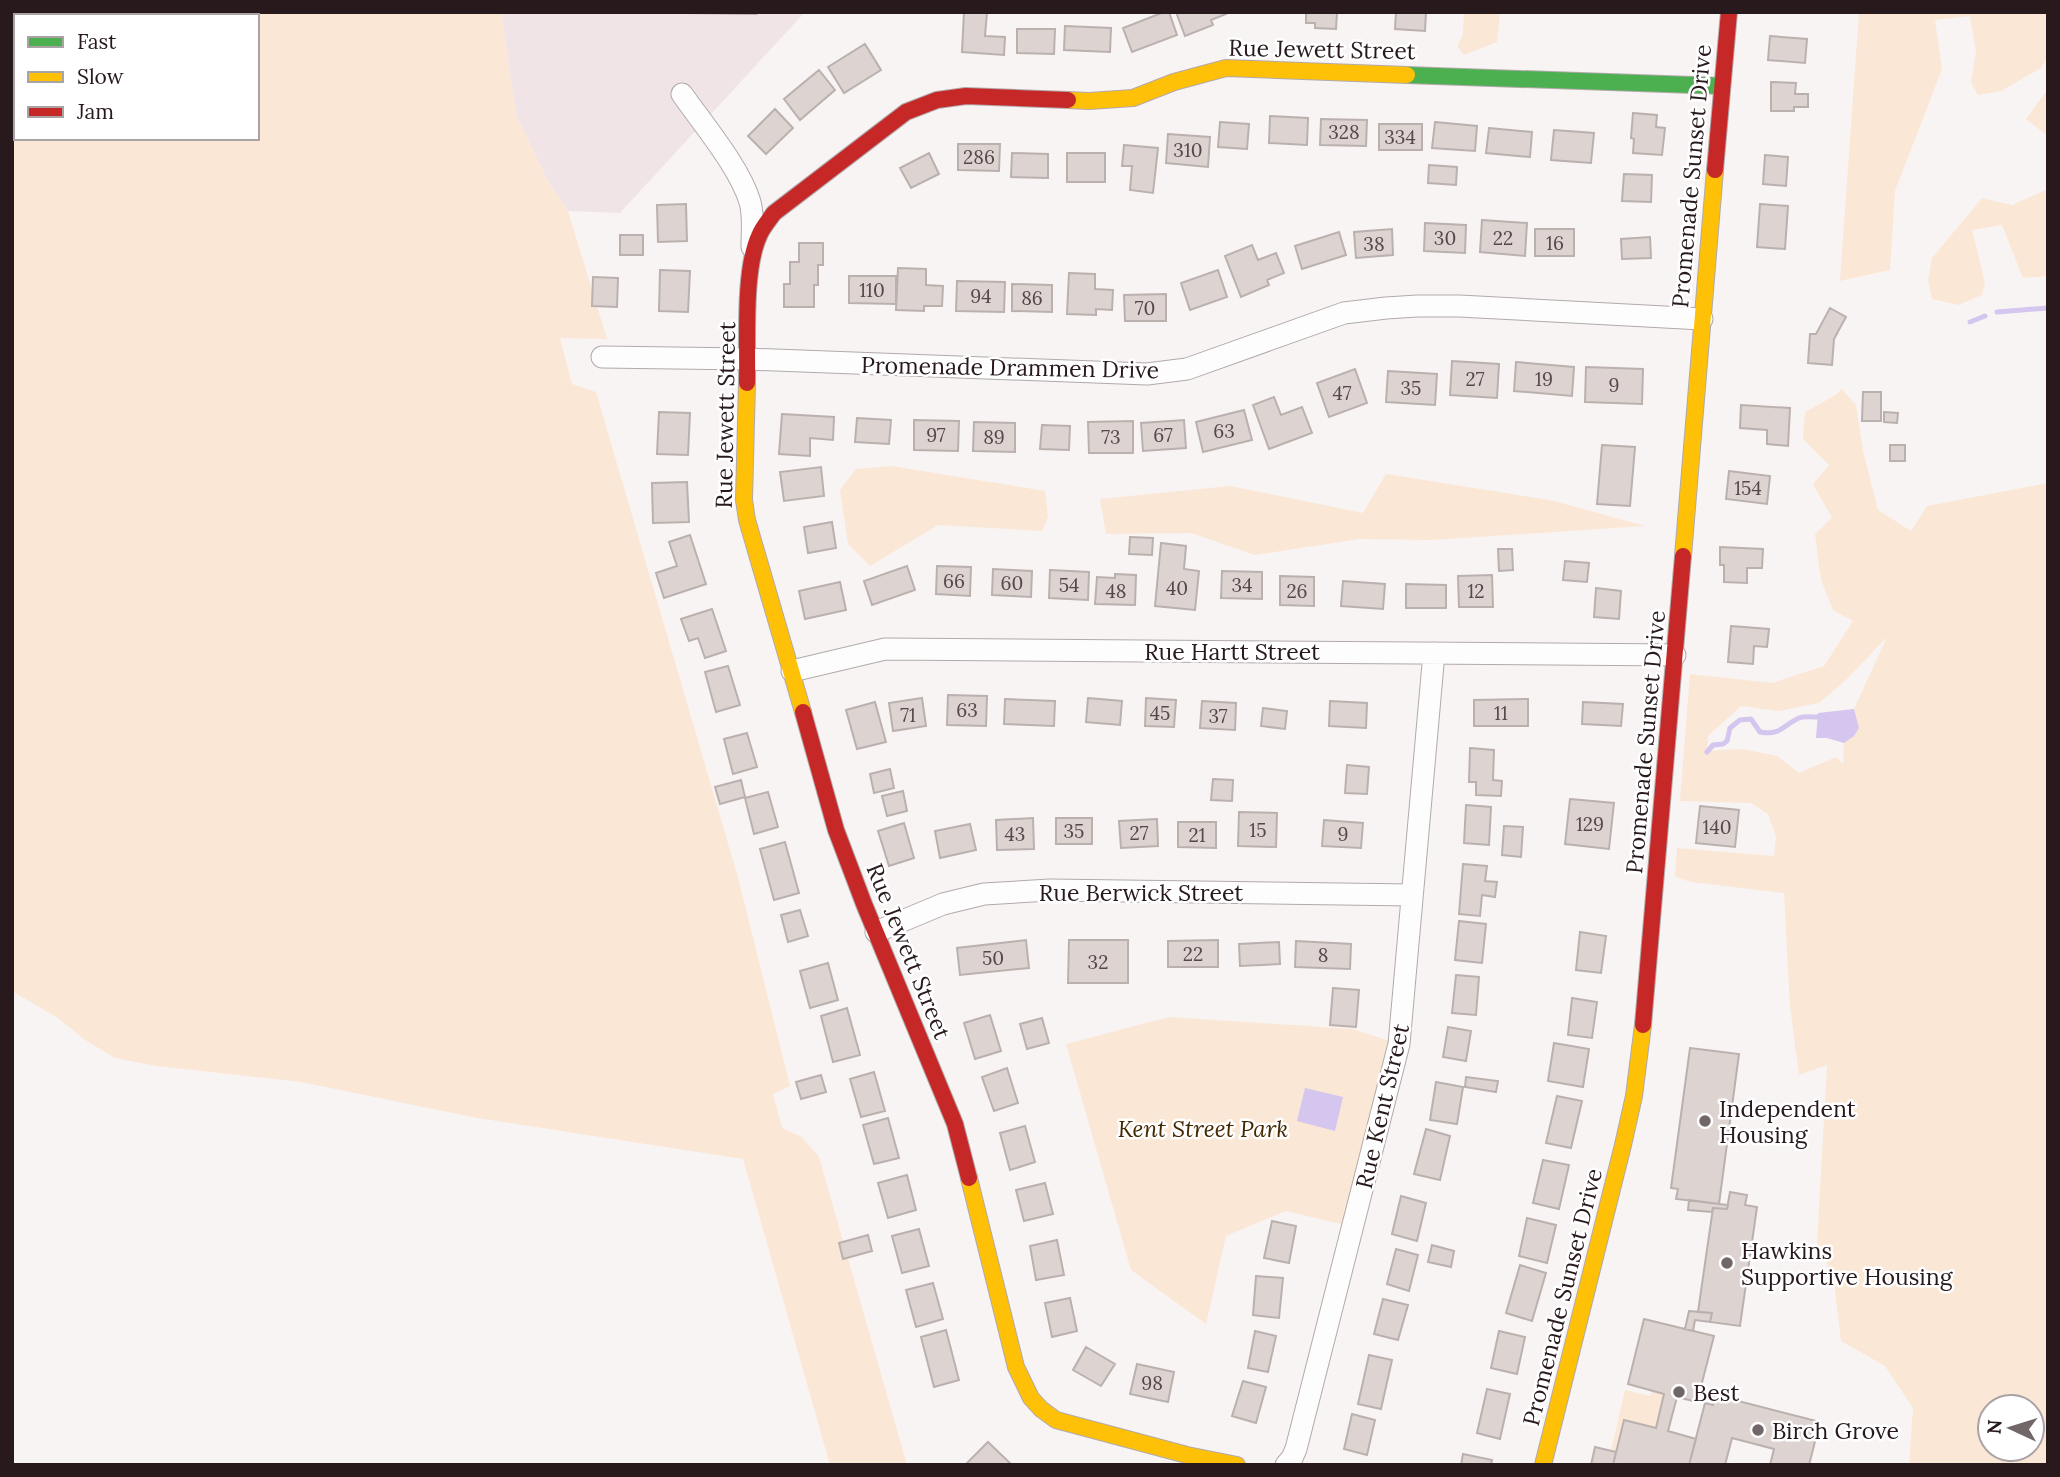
<svg xmlns="http://www.w3.org/2000/svg" width="2060" height="1477" viewBox="0 0 2060 1477" font-family="Lora,serif">
	<rect width="100%" height="100%" fill="#f8f4f4"/>
	<path fill="#f1e4e6" d="M501,12H805L620,213L568,211L548,182L516,115Z"/>
	<path fill="#fbe7d5" fill-rule="evenodd" d="M12,12H501L516,115L548,182L568,211L607,339L560,338L572,384L596,392L739,881L790,1086L773,1094L782,1128L802,1137L819,1157L907,1465H830L743,1159L477,1118L301,1082L156,1066L115,1058L85,1040L58,1018L12,991ZM16,16H257V138H16Z
		M1464,12H1500L1497,42L1464,55L1457,46L1463,35Z
		M1859,12H2048V57L2041,68L2001,91L1978,95L1971,82L1976,52L1970,16L1935,20L1942,69L1895,191L1890,270L1840,281Z
		M2048,89V136L2026,119Z
		M2048,189V276L2023,278L2002,225L1972,230L1985,283L1982,295L1958,305L1932,299L1928,281L1932,258L1982,198L2012,205Z
		M1842,389L1856,405L1863,451L1878,510L1911,531L1927,506L2048,483V1465H1909L1913,1408L1885,1366L1841,1341L1833,1275L1817,1245L1827,1065L1799,1075L1790,1007L1784,893L1691,882L1675,877L1677,848L1774,856L1776,837L1768,814L1751,803L1680,801L1690,674L1772,683L1824,666L1853,621L1833,610L1821,580L1815,534L1832,518L1813,484L1829,465L1803,439L1805,412L1834,396ZM1887,637L1854,709L1858,728L1854,736L1844,743L1843,764L1836,757L1799,773L1777,756L1743,749L1707,751L1708,736L1741,706L1779,711L1819,703L1847,679ZM1990,1407H2032V1449H1990Z
		M892,466L1045,491L1048,517L1042,531L938,525L870,566L848,544L840,490L856,469Z
		M1386,474L1550,500L1645,526L1431,540L1360,539L1255,555L1191,533L1106,534L1100,499L1230,486L1363,513Z
		M1169,1017L1353,1029L1399,1044L1353,1227L1286,1211L1226,1236L1206,1324L1131,1270L1066,1044Z
		M1625,1390L1650,1396L1652,1391L1664,1394L1656,1428L1624,1421L1616,1452L1611,1451Z"/>
	<path fill="#d4c6ee" d="M1854,709L1859,728L1854,736L1844,743L1827,738H1816L1818,713Z
		M1305,1088L1343,1097L1335,1131L1297,1121Z"/>
	<g fill="none" stroke-linecap="round" stroke-linejoin="round">
		<path stroke="#d4c6ee" stroke-width="5" d="M1997,312L2048,308
			M1970,322L1985,316
			M1707,752L1713,745L1723,744L1727,741L1730,728L1740,720L1751,719L1760,732C1781,736 1783,725 1799,718C1805,716 1812,717 1818,717"/>
	</g>
	<path fill="#ddd4d2" stroke="#bab1af" stroke-width="2" d="M755,12L756,14L608,12Z
		M964,12H987L985,36L1005,37L1004,55L962,52Z
		M1164,12H1169L1177,35L1132,52L1123,28Z
		M1176,12H1225L1226,14L1211,20L1213,25L1185,36Z
		M1306,12H1337L1336,29L1315,28V23H1306Z
		M1396,12H1426L1425,31L1395,29Z
		M1065,26L1111,28L1110,52L1064,50Z
		M1017,29H1055L1054,54L1017,53Z
		M1770,36L1807,39L1805,63L1768,60Z
		M865,44L881,70L844,93L828,67Z
		M819,70L835,90L800,120L784,99Z
		M1771,82L1796,83L1795,94H1808V107H1794V111H1771Z
		M775,109L793,128L766,154L748,136Z
		M1633,113L1657,115L1656,127L1665,128L1662,155L1633,153L1634,139L1631,138Z
		M1270,116L1308,118L1307,145L1269,143Z
		M1321,119L1367,120L1366,146L1320,145Z
		M1220,122L1249,124L1247,149L1218,147Z
		M1435,122L1477,126L1475,151L1432,148Z
		M1379,124H1422V150H1379Z
		M1489,128L1532,132L1530,157L1486,153Z
		M1554,130L1594,133L1591,163L1551,160Z
		M1168,134L1210,137L1208,167L1166,163Z
		M958,144H1000L999,171L958,170Z
		M1124,145L1158,148L1153,193L1130,190L1132,166H1122Z
		M929,153L939,174L911,188L900,168Z
		M1012,153L1048,154V178L1011,177Z
		M1067,153H1105V182H1067Z
		M1765,155L1788,157L1786,186L1763,184Z
		M1429,165L1457,167L1456,185L1428,183Z
		M1624,174L1652,175L1651,202L1622,201Z
		M686,204L687,241L658,242L657,205Z
		M1760,204L1788,206L1785,249L1757,247Z
		M1482,220L1527,223L1525,256L1480,252Z
		M1425,223L1466,225L1465,253L1424,251Z
		M1392,229L1393,255L1356,258L1354,232Z
		M1535,229H1574V256H1535Z
		M1339,232L1346,255L1302,269L1295,246Z
		M620,235H643V255H620Z
		M1650,237L1651,258L1622,259L1621,239Z
		M799,243H823V265H818V285H814V307H784V284H790V262H799Z
		M1252,245L1258,260L1276,253L1284,273L1267,280L1269,285L1241,297L1225,256Z
		M898,268L926,269V285L943,286L942,306H924V311L896,310Z
		M660,270L690,271L688,312L659,311Z
		M1218,270L1227,297L1190,310L1181,283Z
		M1069,273L1095,274V289L1113,290L1112,310L1096,309V315L1067,314Z
		M849,276H896V304L849,303Z
		M593,277L618,278L617,307L592,306Z
		M957,281L1005,282L1004,312L956,311Z
		M1012,284L1052,285V312L1012,311Z
		M1166,294V321H1125L1124,295Z
		M1830,308L1846,317L1834,339L1832,365L1808,363L1810,334H1816Z
		M1452,361L1499,364L1497,398L1450,395Z
		M1516,362L1574,367L1572,396L1514,391Z
		M1586,367L1643,369L1642,404L1585,402Z
		M1355,369L1367,403L1329,417L1317,383Z
		M1388,371L1437,374L1435,405L1386,402Z
		M1863,392H1881V421H1862Z
		M1274,397L1281,415L1302,407L1312,433L1269,449L1253,405Z
		M1741,405L1790,408L1788,446L1767,444V430L1740,428Z
		M1244,410L1252,440L1203,452L1196,422Z
		M659,412L690,413L688,455L657,454Z
		M1884,412L1898,413L1897,423L1884,422Z
		M782,414L834,417L833,440L810,438V456L779,454Z
		M857,418L891,420L889,444L855,442Z
		M914,420L959,421L958,451L914,450Z
		M1184,420L1186,448L1143,451L1141,423Z
		M1133,421V453H1089L1088,422Z
		M974,422L1015,423V452L973,451Z
		M1042,425L1070,426L1069,450L1040,449Z
		M1602,445L1635,447L1630,506L1597,504Z
		M1890,445H1905V461H1890Z
		M821,467L824,496L784,501L780,472Z
		M1729,471L1770,476L1767,504L1726,499Z
		M687,482L689,522L653,523L652,483Z
		M832,522L836,548L808,553L804,527Z
		M690,535L706,584L664,598L656,573L677,566L669,542Z
		M1130,537L1153,538L1152,555L1129,554Z
		M1161,543L1186,546L1184,569L1199,571L1195,610L1155,606Z
		M1720,547L1763,549L1762,568H1747V583L1724,582V565H1720Z
		M1498,549H1512L1513,570L1499,571Z
		M1565,561L1589,563L1587,582L1563,580Z
		M907,566L915,590L872,605L864,581Z
		M937,566L971,567L970,596L936,594Z
		M993,569L1032,571L1031,597L992,595Z
		M1050,570L1089,572L1088,600L1049,598Z
		M1222,571L1262,572V599L1221,598Z
		M1115,574L1136,575L1135,605L1095,604L1097,577L1115,578Z
		M1492,575L1493,607H1459L1458,576Z
		M1280,576L1314,577V606L1280,605Z
		M1343,581L1385,584L1383,609L1341,606Z
		M840,582L846,610L805,619L799,591Z
		M1406,584L1446,585V608H1406Z
		M1596,588L1621,591L1619,619L1594,617Z
		M712,609L726,651L705,658L698,638L689,641L681,619Z
		M1731,626L1769,629L1767,647L1754,646L1753,664L1728,662Z
		M728,666L740,705L716,712L705,672Z
		M948,695L987,696L986,726L947,725Z
		M922,698L926,726L893,731L889,703Z
		M1088,698L1122,701L1120,725L1086,722Z
		M1146,698L1176,700L1174,727L1145,726Z
		M1005,699L1055,701L1054,726L1004,724Z
		M1528,699V726H1474V700Z
		M1202,701L1236,703L1235,730L1200,728Z
		M1330,701L1367,703L1366,728L1329,726Z
		M875,702L886,742L857,749L846,710Z
		M1583,702L1623,704L1621,726L1582,724Z
		M1263,708L1287,711L1285,729L1261,726Z
		M747,733L757,767L733,774L724,739Z
		M1470,748L1494,750L1493,780L1502,781L1501,796L1476,795V782H1469Z
		M1347,765L1369,767L1367,794L1345,793Z
		M890,769L894,788L874,793L870,774Z
		M1213,779L1233,780L1232,801L1211,800Z
		M741,780L745,797L720,804L715,787Z
		M903,791L907,811L887,816L882,796Z
		M768,792L778,827L754,834L745,798Z
		M1570,799L1614,803L1609,849L1565,844Z
		M1466,805L1491,807L1489,845L1464,843Z
		M1700,806L1739,810L1735,847L1696,843Z
		M1239,812L1277,813L1276,847L1238,846Z
		M1033,818L1034,849L997,850L996,820Z
		M1056,818H1092V844H1056Z
		M1157,819L1158,846L1121,848L1119,821Z
		M1324,820L1363,823L1361,848L1322,846Z
		M1178,822H1216V848L1178,847Z
		M904,823L914,858L889,866L878,831Z
		M970,824L976,850L940,858L935,831Z
		M1504,826L1523,827L1521,857L1502,855Z
		M785,842L799,893L774,900L760,849Z
		M1463,864L1487,866L1485,881L1497,882L1495,897L1482,895L1480,916L1459,914Z
		M800,910L808,936L788,942L781,915Z
		M1459,921L1486,924L1482,963L1455,960Z
		M1580,932L1606,936L1601,973L1576,970Z
		M1026,940L1029,968L960,975L957,948Z
		M1069,940H1128V983H1068Z
		M1218,940V967H1168V941Z
		M1296,941L1351,944L1350,969L1295,967Z
		M1279,942L1280,964L1240,966L1239,944Z
		M828,963L838,1000L810,1008L800,971Z
		M1456,975L1479,977L1476,1015L1452,1013Z
		M1333,988L1359,990L1356,1027L1330,1025Z
		M1572,998L1597,1002L1592,1038L1568,1035Z
		M847,1008L860,1055L833,1062L821,1016Z
		M990,1015L1001,1051L975,1059L964,1023Z
		M1042,1018L1049,1043L1027,1049L1020,1024Z
		M1448,1027L1471,1031L1466,1061L1443,1057Z
		M1554,1043L1589,1049L1583,1087L1548,1081Z
		M1690,1048L1739,1054L1719,1204L1676,1199L1678,1189L1671,1188Z
		M1007,1068L1018,1103L994,1111L982,1077Z
		M874,1072L885,1111L861,1117L850,1079Z
		M821,1075L826,1092L801,1099L796,1082Z
		M1466,1077L1498,1081L1496,1092L1465,1087Z
		M1436,1082L1463,1087L1457,1124L1430,1120Z
		M1557,1096L1582,1101L1571,1148L1546,1143Z
		M888,1118L899,1158L874,1164L863,1125Z
		M1025,1126L1035,1162L1010,1170L1000,1133Z
		M1426,1129L1450,1136L1440,1180L1414,1174Z
		M1543,1160L1569,1165L1559,1209L1533,1203Z
		M907,1175L916,1210L888,1218L878,1183Z
		M1045,1183L1053,1214L1024,1221L1016,1190Z
		M1730,1192L1747,1195L1745,1205L1757,1207L1740,1326L1710,1322L1712,1313L1698,1312L1713,1208L1727,1209Z
		M1401,1196L1426,1203L1417,1241L1392,1234Z
		M1689,1200L1728,1205L1727,1209L1713,1208L1712,1212L1688,1210Z
		M1527,1218L1556,1225L1547,1263L1519,1256Z
		M1272,1221L1296,1226L1289,1263L1264,1258Z
		M919,1229L929,1266L902,1273L892,1236Z
		M868,1235L872,1251L843,1259L839,1243Z
		M1057,1240L1064,1275L1036,1280L1030,1246Z
		M1432,1245L1454,1251L1451,1267L1428,1262Z
		M1396,1249L1418,1255L1409,1291L1387,1284Z
		M1520,1265L1546,1273L1532,1321L1506,1313Z
		M1256,1276L1283,1278L1279,1318L1253,1315Z
		M933,1283L943,1319L916,1327L906,1290Z
		M1070,1298L1077,1331L1052,1337L1045,1303Z
		M1383,1299L1408,1305L1398,1340L1374,1334Z
		M1689,1311L1712,1313L1710,1322L1695,1320L1693,1331L1685,1329Z
		M1644,1319L1714,1336L1697,1402L1677,1397L1668,1431L1696,1439L1689,1465H1613L1624,1420L1656,1428L1664,1394L1628,1384Z
		M946,1330L959,1380L934,1387L921,1337Z
		M1255,1331L1276,1336L1268,1372L1248,1368Z
		M1499,1331L1525,1337L1517,1374L1491,1368Z
		M1086,1347L1115,1364L1101,1386L1073,1370Z
		M1369,1355L1392,1360L1381,1409L1358,1404Z
		M1137,1364L1174,1372L1168,1402L1130,1394Z
		M1243,1381L1266,1387L1256,1423L1232,1416Z
		M1487,1389L1510,1394L1500,1439L1477,1433Z
		M1715,1395L1820,1422L1809,1465H1770L1774,1449L1732,1438L1725,1465H1689L1705,1403L1713,1405Z
		M1352,1414L1375,1420L1367,1455L1344,1449Z
		M988,1442L1012,1465H969L967,1463Z
		M1595,1447L1616,1452L1613,1465H1591Z
		M1463,1454L1492,1460L1491,1465H1461Z"/>
	<g fill="none" stroke-linecap="round" stroke-linejoin="round">
		<defs>
			<path id="street" d="M682,94C703,124 740,168 750,202C754,216 752,232 752,247
				M602,357L747,359L1147,374L1187,369L1344,313L1386,308L1417,306H1459L1702,319
				M792,671L885,649L1675,655
				M876,932L943,904L984,894L1050,890L1412,895
				M1286,1465L1292,1458L1296,1449L1399,1044L1434,653"/>
			<path id="fast" d="M1407,75L1722,86"/>
			<path id="slow" d="M1068,100L1089,101L1133,98L1174,82L1226,68L1407,75
				M747,383L744,500L747,520L803,712
				M1683,556L1715,170
				M969,1178L1016,1367L1031,1398L1041,1409L1056,1420L1187,1455L1237,1465
				M1543,1465L1623,1145L1634,1096L1643,1025"/>
			<path id="jam" d="M1715,170L1729,12
				M747,383C748,343 743,271 759,236C762,228 769,220 774,213L906,112L937,100L966,96L1068,100
				M803,712L836,830L864,904L955,1124L969,1178
				M1643,1025L1683,556"/>
		</defs>
		<use href="#street" stroke="#b2a9ab" stroke-width="23"/>
		<use href="#fast" stroke="#b2a9ab" stroke-width="18"/>
		<use href="#slow" stroke="#b2a9ab" stroke-width="18"/>
		<use href="#jam" stroke="#b2a9ab" stroke-width="18"/>
		<use href="#street" stroke="#fefdfd" stroke-width="21"/>
		<use href="#fast" stroke="#4caf50" stroke-width="16"/>
		<use href="#slow" stroke="#ffc107" stroke-width="16"/>
		<use href="#jam" stroke="#c62828" stroke-width="16"/>
	</g>
	<g fill="#716668" stroke="#fff" stroke-width="2.5">
		<circle cx="1705" cy="1121" r="7"/>
		<circle cx="1727" cy="1263" r="7"/>
		<circle cx="1679" cy="1392" r="7"/>
		<circle cx="1758" cy="1430" r="7"/>
	</g>
	<g text-anchor="middle" dominant-baseline="central" stroke-width="5" stroke-linejoin="round" paint-order="stroke">
		<g font-size="19" fill="#55484a">
			<text x="1344" y="132">328</text>
			<text x="1400" y="137">334</text>
			<text x="1188" y="150">310</text>
			<text x="979" y="157">286</text>
			<text x="1445" y="238">30</text>
			<text x="1503" y="238">22</text>
			<text x="1555" y="243">16</text>
			<text x="1374" y="244">38</text>
			<text x="872" y="290">110</text>
			<text x="981" y="296">94</text>
			<text x="1032" y="298">86</text>
			<text x="1145" y="308">70</text>
			<text x="1475" y="379">27</text>
			<text x="1544" y="379">19</text>
			<text x="1614" y="385">9</text>
			<text x="1411" y="388">35</text>
			<text x="1342" y="393">47</text>
			<text x="1224" y="431">63</text>
			<text x="936" y="435">97</text>
			<text x="1163" y="435">67</text>
			<text x="994" y="437">89</text>
			<text x="1111" y="437">73</text>
			<text x="1748" y="488">154</text>
			<text x="954" y="581">66</text>
			<text x="1012" y="583">60</text>
			<text x="1069" y="585">54</text>
			<text x="1242" y="585">34</text>
			<text x="1177" y="588">40</text>
			<text x="1116" y="591">48</text>
			<text x="1297" y="591">26</text>
			<text x="1476" y="591">12</text>
			<text x="967" y="710">63</text>
			<text x="1160" y="713">45</text>
			<text x="1501" y="713">11</text>
			<text x="908" y="715">71</text>
			<text x="1218" y="716">37</text>
			<text x="1590" y="824">129</text>
			<text x="1717" y="827">140</text>
			<text x="1258" y="830">15</text>
			<text x="1074" y="831">35</text>
			<text x="1139" y="833">27</text>
			<text x="1015" y="834">43</text>
			<text x="1343" y="834">9</text>
			<text x="1197" y="835">21</text>
			<text x="1193" y="954">22</text>
			<text x="1323" y="955">8</text>
			<text x="993" y="958">50</text>
			<text x="1098" y="962">32</text>
			<text x="1152" y="1383">98</text>
		</g>
		<g font-size="23" fill="#28191d" stroke="#fff">
			<text transform="translate(1322 49) rotate(1)">Rue Jewett Street</text>
			<text transform="translate(1691 176) rotate(-85)">Promenade Sunset Drive</text>
			<text transform="translate(1010 367) rotate(1)">Promenade Drammen Drive</text>
			<text transform="translate(725 415) rotate(-89)">Rue Jewett Street</text>
			<text x="1232" y="651">Rue Hartt Street</text>
			<text transform="translate(1645 742) rotate(-85)">Promenade Sunset Drive</text>
			<text x="1141" y="892">Rue Berwick Street</text>
			<text transform="translate(909 951) rotate(68)">Rue Jewett Street</text>
			<text transform="translate(1382 1106) rotate(-77)">Rue Kent Street</text>
			<text transform="translate(1562 1297) rotate(-76)">Promenade Sunset Drive</text>
		</g>
		<g font-size="23" fill="#28191d" stroke="#fff" text-anchor="start">
			<text x="1719" y="1108">Independent<tspan x="1719" dy="26">Housing</tspan></text>
			<text x="1741" y="1250">Hawkins<tspan x="1741" dy="26">Supportive Housing</tspan></text>
			<text x="1693" y="1392">Best</text>
			<text x="1772" y="1430">Birch Grove</text>
		</g>
		<g font-size="23" font-style="italic" fill="#442801" stroke="#fff">
			<text x="1203" y="1128">Kent Street Park</text>
		</g>
	</g>
	<rect width="2060" height="1477" fill="none" stroke="#28191d" stroke-width="28"/>
	<rect x="14" y="14" width="245" height="126" fill="#ffffff" stroke="#a9a3a5" stroke-width="2"/>
	<rect x="28" y="37" width="35" height="10" fill="#4caf50" stroke="#a9a3a5" stroke-width="2"/>
	<text x="77" y="49" font-size="21" fill="#28191d">Fast</text>
	<rect x="28" y="72" width="35" height="10" fill="#ffc107" stroke="#a9a3a5" stroke-width="2"/>
	<text x="77" y="84" font-size="21" fill="#28191d">Slow</text>
	<rect x="28" y="107" width="35" height="10" fill="#c62828" stroke="#a9a3a5" stroke-width="2"/>
	<text x="77" y="119" font-size="21" fill="#28191d">Jam</text>
	<g transform="translate(2011 1428) rotate(274)"><circle r="33" fill="#ffffff" stroke="#a9a3a5" stroke-width="2"/>
	<path d="M0-5L12 26L0 18L-12 26Z" fill="#716668"/>
	<text y="-10" font-size="19" font-weight="bold" text-anchor="middle" fill="#28191d">N</text>
	</g>
</svg>
